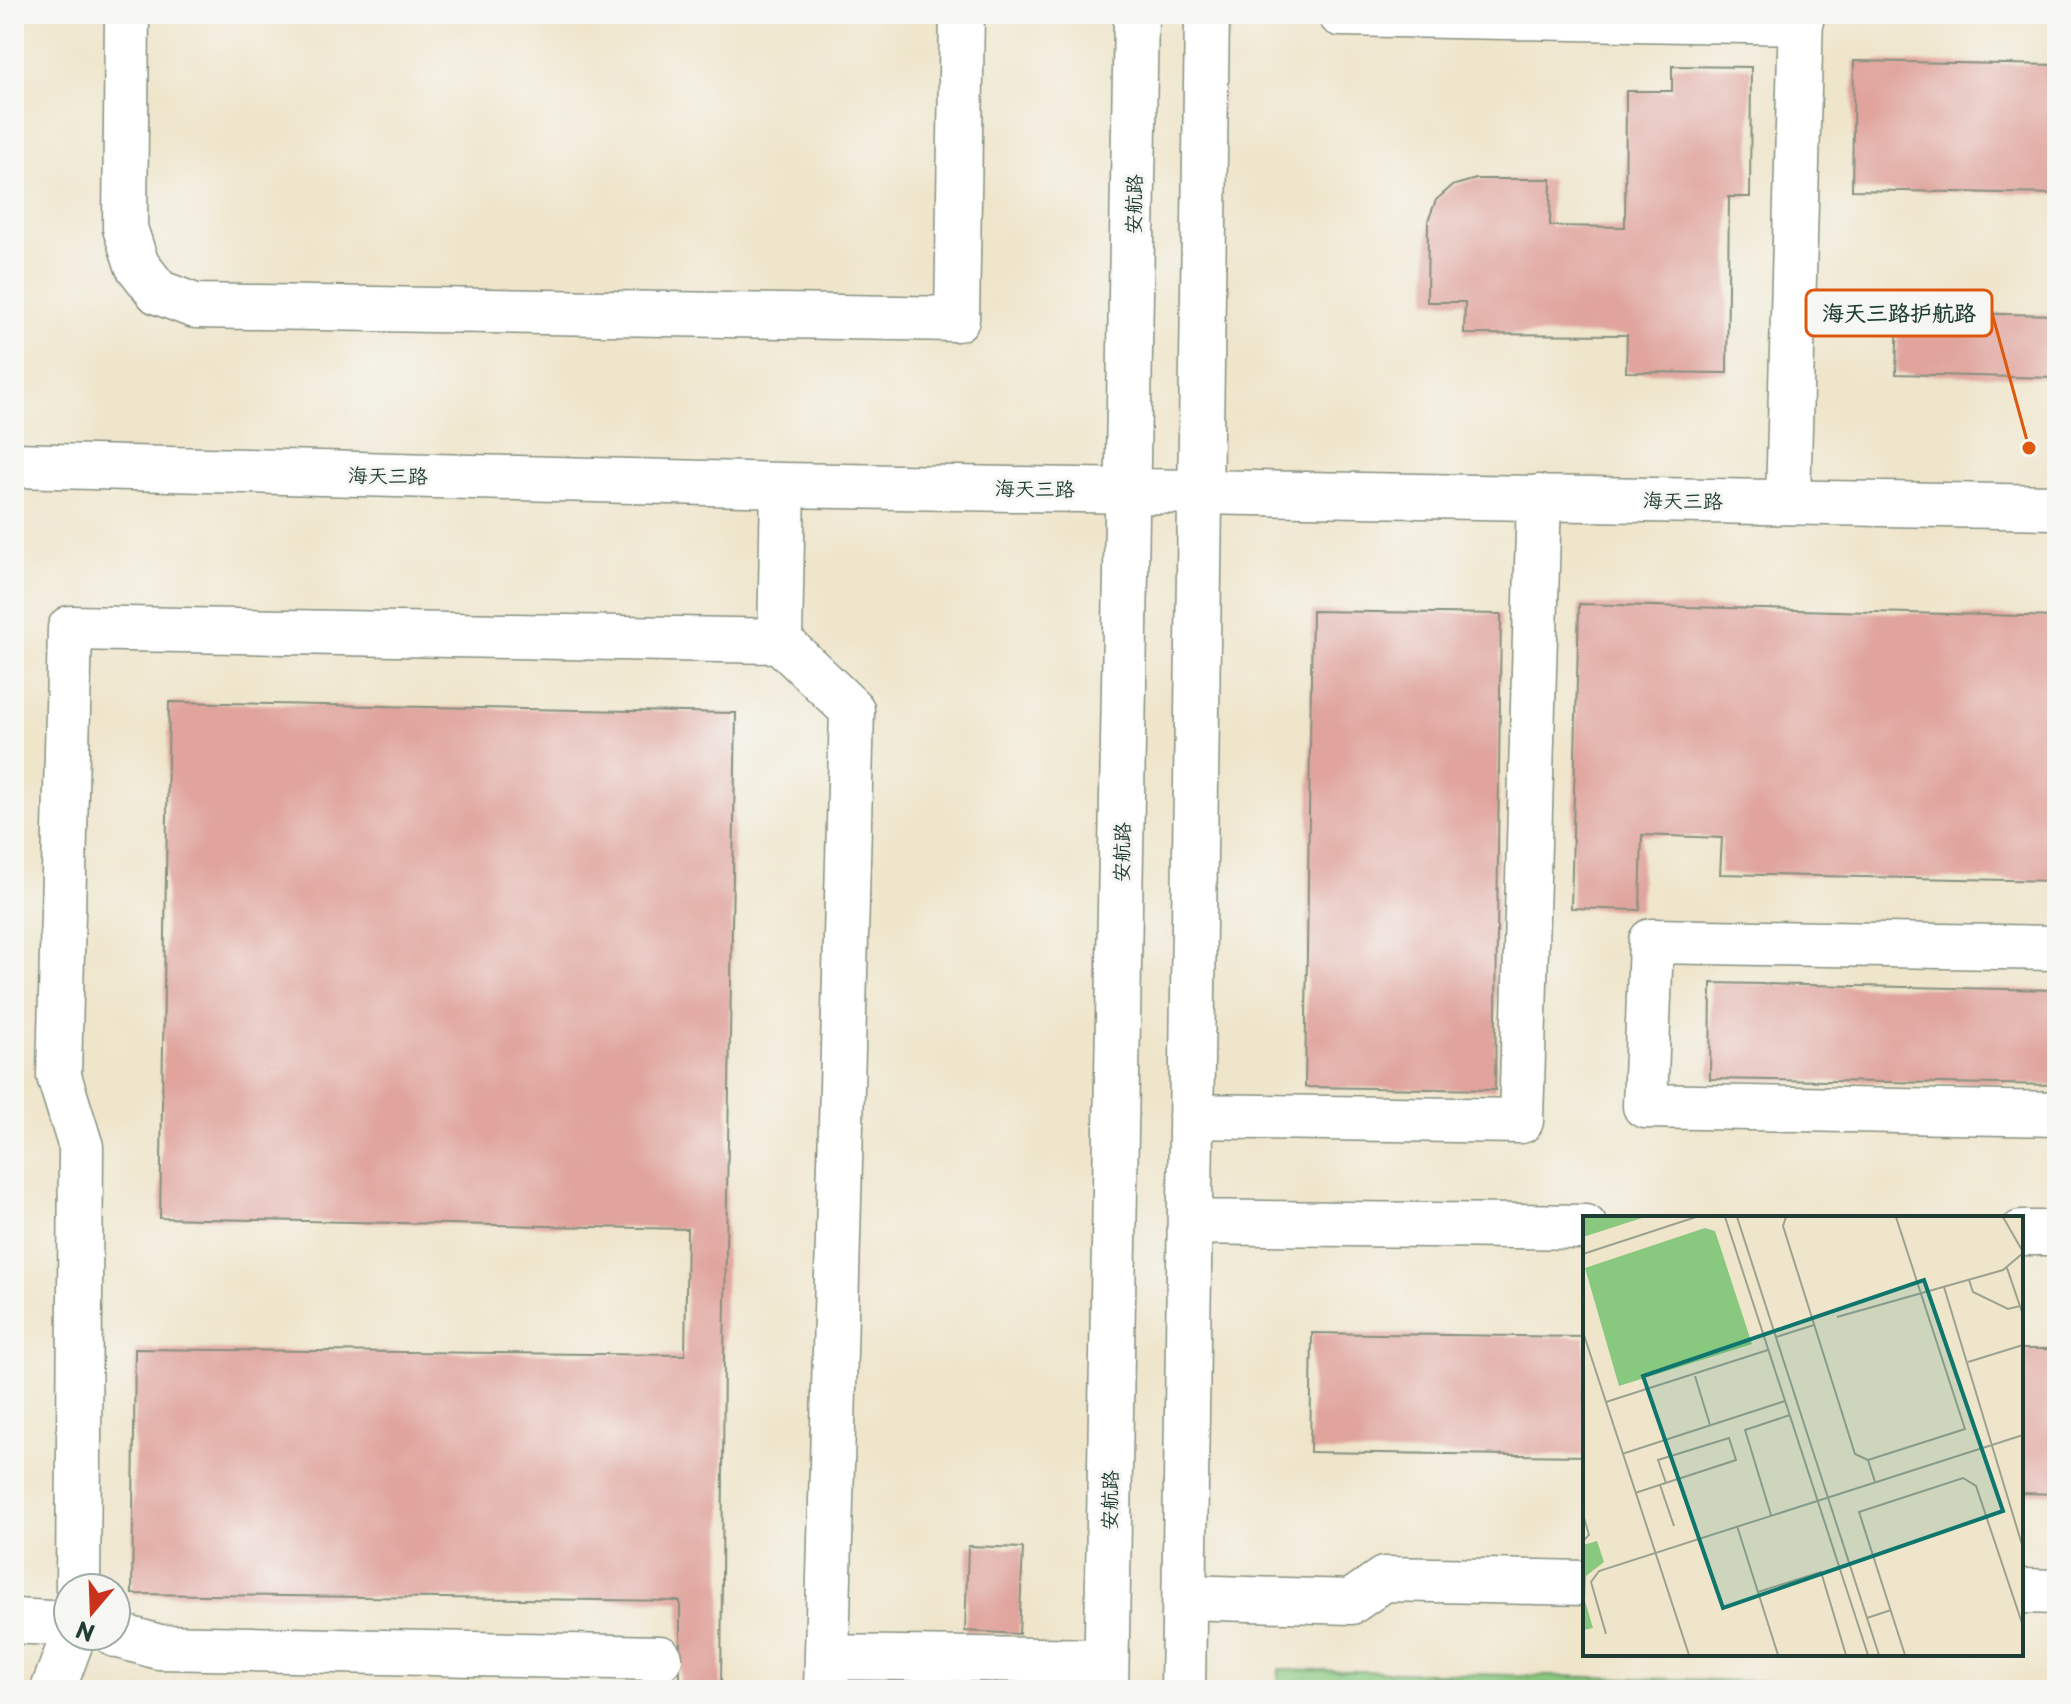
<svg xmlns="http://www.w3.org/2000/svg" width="2071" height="1704" viewBox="0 0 2071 1704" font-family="'Playpen Sans','LXGW WenKai TC',sans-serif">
	<rect width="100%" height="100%" fill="#f6f6f2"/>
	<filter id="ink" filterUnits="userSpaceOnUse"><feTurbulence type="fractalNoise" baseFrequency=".0125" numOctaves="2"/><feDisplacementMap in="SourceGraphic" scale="16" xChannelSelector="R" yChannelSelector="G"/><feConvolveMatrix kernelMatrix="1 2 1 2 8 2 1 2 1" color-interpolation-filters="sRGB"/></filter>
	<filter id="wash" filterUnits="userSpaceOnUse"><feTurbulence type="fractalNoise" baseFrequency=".006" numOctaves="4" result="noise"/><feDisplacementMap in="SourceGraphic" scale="32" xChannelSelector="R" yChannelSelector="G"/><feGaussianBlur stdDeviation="1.8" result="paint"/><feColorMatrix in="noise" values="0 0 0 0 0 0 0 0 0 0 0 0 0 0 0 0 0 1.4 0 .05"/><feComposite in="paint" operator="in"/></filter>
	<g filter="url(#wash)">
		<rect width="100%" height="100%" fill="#efe5cb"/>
		<path fill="#88c87f" stroke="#54825a" stroke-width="2" d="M1279,1669L2057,1689V1690H1278Z"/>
		<g id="blocks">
			<path fill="#e0a49d" d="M1854,61L2057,65V194L1852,190Z
				M1672,66L1751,67L1750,197H1729L1727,373L1626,372L1627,335L1464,334L1465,302H1427L1428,221L1436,200L1452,186L1476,179H1551L1550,226L1625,227L1626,91H1672Z
				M1898,312L2057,315V378L1896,374Z
				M1579,604L2057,617V881L1720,874L1722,838L1642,835L1640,910L1571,908Z
				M1312,611L1501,614L1495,1090L1305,1087Z
				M169,702L736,713L724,1356L721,1690H680V1601L132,1594L135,1349L685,1355L687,1229L160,1218Z
				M1711,983L2057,990V1085L1710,1079Z
				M1312,1333L1585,1337V1456L1310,1452Z
				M2021,1349H2057V1494L2021,1493Z
				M968,1546L1023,1548L1019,1634L965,1631Z"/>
		</g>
	</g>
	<g filter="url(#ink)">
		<use href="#blocks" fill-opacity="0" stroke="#879180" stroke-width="2"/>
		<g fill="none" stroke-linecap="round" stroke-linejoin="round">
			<defs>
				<path id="minor" d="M127,14L125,228L137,265L158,292L195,306L957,319L962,14
					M1340,14L1801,22
					M14,465L783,485L2057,507
					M783,485L780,641L852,710L826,1690
					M1788,501L1801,14
					M2057,948L1651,941L1645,1106L2057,1114
					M1191,1116L1521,1121L1539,497
					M1190,1222L1585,1227
					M2021,1233H2057
					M78,1588L81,1147L59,1076L70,628L780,641
					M2021,1591L2057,1592
					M1185,1597L1351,1602L1384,1579L1585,1583
					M14,1621L68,1624
					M116,1635L159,1647L660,1658
					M827,1657L1106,1661
					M53,1690L73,1636
					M1106,1690L1136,14
					M1183,1690L1207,14"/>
			</defs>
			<use href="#minor" stroke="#879180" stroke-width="47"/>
			<use href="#minor" stroke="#fff" stroke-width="44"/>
		</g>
	</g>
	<g text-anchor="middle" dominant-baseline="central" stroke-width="6" stroke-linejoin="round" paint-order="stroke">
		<g font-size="20" fill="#1f3d34" stroke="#f6f6f2">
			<text transform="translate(1133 204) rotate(-89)">安航路</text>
			<text transform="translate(388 475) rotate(1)">海天三路</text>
			<text transform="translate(1035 488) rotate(1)">海天三路</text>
			<text transform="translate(1683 500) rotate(1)">海天三路</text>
			<text transform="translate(1121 852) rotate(-89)">安航路</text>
			<text transform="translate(1109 1500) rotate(-89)">安航路</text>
		</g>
	</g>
	<g transform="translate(1583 1216)">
		<rect width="440" height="440" fill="#efe5cb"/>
		<path d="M0,1H62L0,21ZM122,12L132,15L169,128L36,170L2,52ZM14,325L21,346L3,360L2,385L10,412L1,414L0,329Z" fill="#88c87f"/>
		<path fill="none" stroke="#9ca28f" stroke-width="2" d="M142,1L285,439M154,1L296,439M203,1L200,10L272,238L285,244L292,266M420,1L440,36M0,38L113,1M424,52L440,99M386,64L390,76L425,93L437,90M361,71L440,332M254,101L420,54L440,37M0,116L106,439M193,121L231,109M385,146L440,129M112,160L127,209M23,186L185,134M39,238L202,185M285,244L382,213L313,1M77,269L91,310M52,277L153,244L146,222L75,244L83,267M0,298L6,319L0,325M188,299L162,214L207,199M154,310L195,439M175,376L238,356L263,439M284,402L308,394M23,418L8,366L16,355L440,219M322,439L276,296L380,262L393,270L440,410"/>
		<path fill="#0f766e" fill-opacity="0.15" stroke="#0f766e" stroke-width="4" d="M341,64L420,295L140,392L60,160Z"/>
		<rect width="440" height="440" fill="none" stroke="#1f3d34" stroke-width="4"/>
	</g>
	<path fill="none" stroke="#de580e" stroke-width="3" d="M2029 448L1992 313"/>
	<circle fill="#de580e" stroke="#f6f6f2" stroke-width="3" cx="2029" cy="448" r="8"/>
	<rect fill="#f6f6f2" stroke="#de580e" stroke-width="3" x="1806" y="290" width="186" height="46" rx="8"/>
	<g font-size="22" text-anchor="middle" font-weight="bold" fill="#1f3d34">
		<text x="1899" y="321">海天三路护航路</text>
	</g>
	<rect width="2071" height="1704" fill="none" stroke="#f6f6f2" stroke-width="48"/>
	<g transform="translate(92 1612) rotate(199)"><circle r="38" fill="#f6f6f2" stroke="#a0aca6" stroke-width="2"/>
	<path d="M0-6L14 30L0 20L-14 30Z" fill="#c8321e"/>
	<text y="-12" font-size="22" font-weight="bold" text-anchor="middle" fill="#1f3d34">N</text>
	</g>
</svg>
